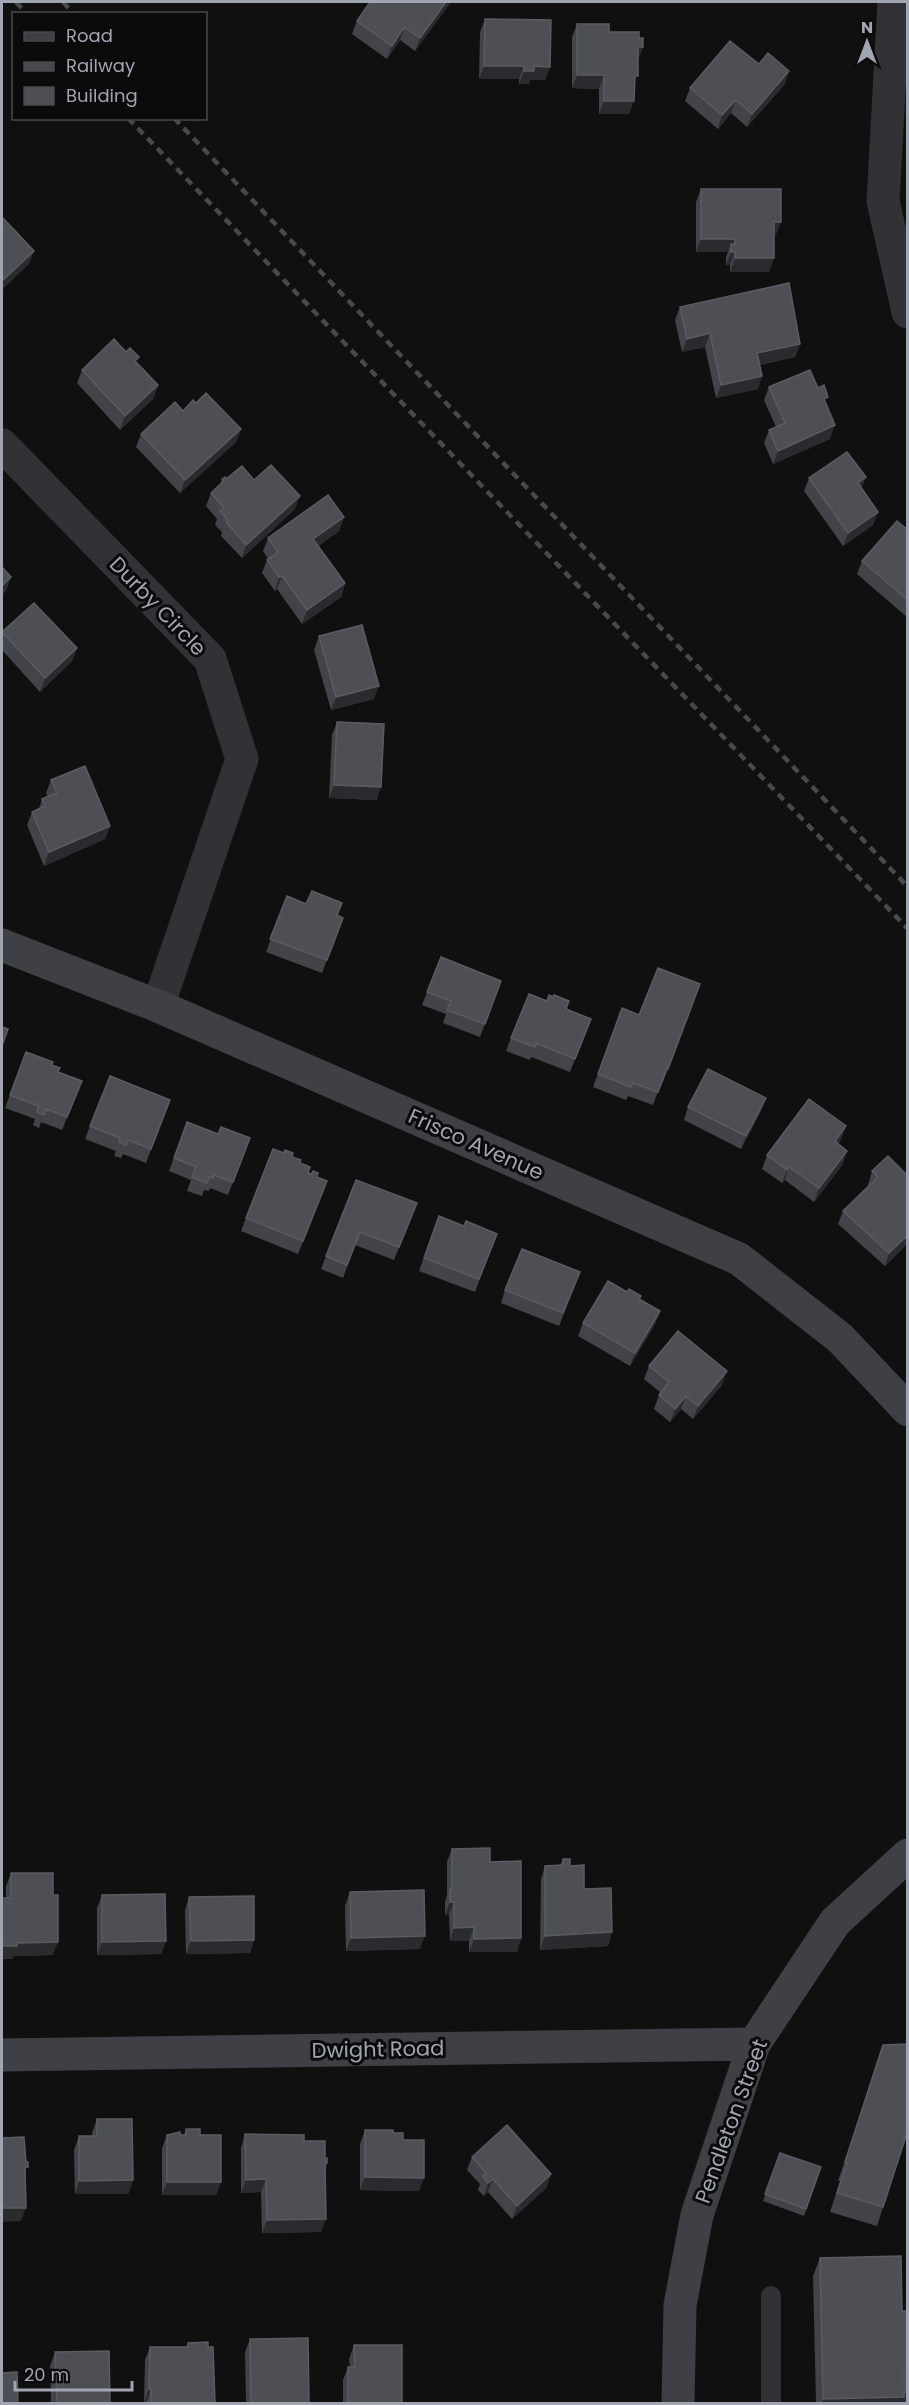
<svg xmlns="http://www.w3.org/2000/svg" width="909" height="2405" viewBox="0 0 909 2405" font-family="Poppins,sans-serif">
	<rect width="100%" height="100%" fill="#101011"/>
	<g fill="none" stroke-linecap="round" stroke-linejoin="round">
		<path stroke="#313136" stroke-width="20" d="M771,2296V2404"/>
		<path stroke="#313136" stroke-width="33" d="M894,2L883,201L908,312
			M2,445L210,659L242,759L158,1006"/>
		<path stroke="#3f4046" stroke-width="33" d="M2,945L158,1006L739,1259L840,1338L908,1410
			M2,2055L754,2044
			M678,2404L680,2305L697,2215L754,2044L835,1922L908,1855"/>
		<path stroke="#48494f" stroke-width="4.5" stroke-dasharray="8 6" stroke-linecap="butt" d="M16,2L27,14
			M63,2L74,14
			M128,118L908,929
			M174,118L908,887"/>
	</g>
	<path fill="#434449" d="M370,2H451L415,51L400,40L387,59L352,34L357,21Z
		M485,19L550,67L545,80H530L529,84H519V79H479L480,32Z
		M577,24L639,38L643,47L638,60L629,114H599V89L572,88V37Z
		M759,64L785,84L747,127L731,113L718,129L685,101L690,88Z
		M701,189L776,235H774L769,272H730V265H726V257L728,252H696V202Z
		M680,307L800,344L795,357L760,365L762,376L758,389L716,398L705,347L682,352L675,320Z
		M137,363L158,385L153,399L120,430L77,383L82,370Z
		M769,387L818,388L826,404L830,439L773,464L764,443L769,430L776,427L764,400Z
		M196,403L241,429L236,442L180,493L136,447L141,434Z
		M809,478L861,489L878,512L873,525L843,546L804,491Z
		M222,479L254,480L295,509L242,558L221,536L222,532L215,525L217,519L206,506L211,493L220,484Z
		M344,517L339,531L318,546L345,583L341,597L302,624L277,589L275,591L262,573L267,560L268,559L263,551L268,538Z
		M908,530V618L857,574L862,561Z
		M2,632L77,648L72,661L40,692L2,650Z
		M319,636L374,699L331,710L314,650Z
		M337,722L377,800L329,798L332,735Z
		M51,780L110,826L105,839L44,866L27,825L32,812L39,809L42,799L48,797L46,793Z
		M287,896L343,918L322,973L266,952Z
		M441,957L501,981L480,1037L443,1023L446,1014L422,1005Z
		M700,984L663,1082L662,1081L653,1105L628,1096L626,1100L593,1087L622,1008L639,1015Z
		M566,1009L591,1019L570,1072L531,1057L530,1060L506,1051L511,1038Z
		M26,1052L52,1065L58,1072L82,1081L62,1130L41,1122L39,1128L33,1125L35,1119L5,1108Z
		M170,1100L146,1163L123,1154L121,1158L114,1156L116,1151L85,1139L90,1126Z
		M688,1107L761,1111L741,1149L684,1120Z
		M187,1122L218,1134L250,1138L228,1195L210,1188L209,1191L204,1190L202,1196L187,1191L191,1180L169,1171Z
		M846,1126L841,1139L838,1144L843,1164L814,1202L785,1180L782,1183L762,1169L767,1155Z
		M292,1157L300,1163L308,1173L327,1181L298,1254L241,1231L246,1218Z
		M872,1171L908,1176V1243L885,1266L838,1224L843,1211L869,1186L868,1185Z
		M356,1180L412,1216L394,1260L355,1245L343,1278L321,1269Z
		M439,1216L464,1226L497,1234L475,1292L419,1271Z
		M580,1272L559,1326L501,1303L505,1290Z
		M627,1292L641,1296L639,1299L660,1311L655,1324L630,1366L578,1336L583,1323Z
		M649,1366L722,1385L693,1419L681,1409L670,1422L654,1409L659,1395L661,1393L644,1379Z
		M452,1849L490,1862L521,1938L517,1952H469V1941H450L449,1915H445V1902L447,1895V1862Z
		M563,1859L570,1866L612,1932L608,1946L540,1950L541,1879L545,1866L560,1865Z
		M11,1873L53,1955L14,1956L12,1959H2V1898H6V1886Z
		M350,1892L420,1949L346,1951L345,1906Z
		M102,1895L166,1941L161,1954L97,1955V1908Z
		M189,1897L254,1940L250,1953L186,1954L185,1910Z
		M883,2045V2207L877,2226L830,2212L840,2181H838Z
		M97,2119L133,2180L128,2194H75L74,2150L79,2136H92V2133Z
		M186,2129L200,2135L221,2182L216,2195H162V2148L167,2135H184Z
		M365,2130L393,2133L403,2140L419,2191L360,2190V2144Z
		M245,2134L304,2141L325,2158L327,2163L325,2169L321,2232L262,2233L261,2192L241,2193V2148Z
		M780,2153L821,2167L804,2216L763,2201Z
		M472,2157L551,2174L546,2188L512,2219L488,2192L484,2196L478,2190L480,2184L467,2170Z
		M820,2258L902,2311L908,2403H816L813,2276Z
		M250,2339L309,2403H246L245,2352Z
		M188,2343L208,2347L215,2403H144L145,2360L150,2347H186Z
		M354,2345L402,2403H343V2380L348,2367H350L349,2359Z
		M55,2352L110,2403H51L50,2366Z"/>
	<path fill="#2a2b2e" d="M446,2H451L415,51L420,38Z
		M404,27L400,40L387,59L392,46Z
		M638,47H643L638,60Z
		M484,66H524L519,79H479Z
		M534,66L550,67L545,80H530L529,84H519L524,71Z
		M789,71L785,84L747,127L752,114Z
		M577,75H604L599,89L572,88Z
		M736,100L731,113L718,129L722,115Z
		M604,101H634L629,114H599Z
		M774,222H781L776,235H769Z
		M701,239H735L731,249V244L728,252H696Z
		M34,251L29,264L2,290V281Z
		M731,252H735L730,265H726Z
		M735,258H774L769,272H730Z
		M710,333L705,347L682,352L687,339Z
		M800,344L795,357L752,366L757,353Z
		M762,376L758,389L716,398L721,385Z
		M158,385L153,399L120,430L125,416Z
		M835,425L830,439L773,464L778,451Z
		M241,429L236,442L180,493L185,480Z
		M866,477L861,490L858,483Z
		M300,496L295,509L242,558L246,545Z
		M878,512L873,525L843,546L848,533Z
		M344,517L339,531L309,553L313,539Z
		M282,576L277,589L275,591L279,577Z
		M11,577L6,591L2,595V586Z
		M345,583L341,597L302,624L307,610Z
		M77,648L72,661L40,692L45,678Z
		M379,686L374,699L331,710L336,697Z
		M334,785L381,787L377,800L329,798Z
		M110,826L105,839L44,866L49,852Z
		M766,1098L761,1111L741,1149L746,1136Z
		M846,1126L841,1139L830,1154L835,1141Z
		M847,1151L843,1164L814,1202L819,1188Z
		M789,1167L785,1180L782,1183L787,1170Z
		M908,1235V1243L885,1266L889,1253Z
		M660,1311L655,1324L630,1366L635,1353Z
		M727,1371L722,1385L693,1419L698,1406Z
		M686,1396L681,1409L670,1422L675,1409Z
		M450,1902H454L449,1915H445Z
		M474,1927L469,1941H450L454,1928Z
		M612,1932L608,1946L540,1950L545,1936Z
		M425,1936L420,1949L346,1951L351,1938Z
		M521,1938L517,1952H469L474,1939Z
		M254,1940L250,1953L186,1954L191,1941Z
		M166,1941L161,1954L97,1955L102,1942Z
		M58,1942L53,1955L14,1956L12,1959H2V1951L3,1946L17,1943Z
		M551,2174L546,2188L512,2219L517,2206Z
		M365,2177L424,2178L419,2191L360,2190Z
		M266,2179L261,2192L241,2193L246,2180Z
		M493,2179L488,2192L484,2196L488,2183Z
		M133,2180L128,2194H75L79,2181Z
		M167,2182H221L216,2195H162Z
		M2,2208H26L21,2221L2,2222Z
		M326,2219L321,2232L262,2233L267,2220Z
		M903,2375H908V2403H822L823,2399Z
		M149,2389H151L146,2403H144Z"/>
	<path fill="#4d4f54" stroke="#5a5c63" stroke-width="1.5" d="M370,2H446L420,38L404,27L392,46L357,21Z
		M485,19L551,20L550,67L534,66V71H524V66H484Z
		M577,24H609V32H639V38H643V47H638V76H635L634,101H604V75H577Z
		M730,41L759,64L768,53L789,71L752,114L736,100L722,115L690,88Z
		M701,189H781V222H774V258H735V252H731V244H735V239H701Z
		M2,217L34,251L2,281Z
		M789,283L800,344L757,353L762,376L721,385L710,333L687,339L680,307Z
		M114,339L126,352L130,348L139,357L135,361L158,385L125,416L82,370Z
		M810,370L818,388L824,385L828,397L824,399L835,425L778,451L769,430L785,423L769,387Z
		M206,393L241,429L185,480L141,434L175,402L183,411L193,400L196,403Z
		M847,452L866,477L858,483L878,512L848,533L809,478Z
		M271,465L300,496L246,545L226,522L228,521L220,511L224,508L211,493L224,481L222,479L225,477L226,479L242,466L254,480Z
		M328,495L344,517L313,539L345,583L307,610L282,576L279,577L267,560L278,552L268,538Z
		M897,521L908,530V600L862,561Z
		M2,567L11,577L2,586Z
		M34,603L77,648L45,678L2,632Z
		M362,625L379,686L336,697L319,636Z
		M337,722L384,724L381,787L334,785Z
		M85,766L110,826L49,852L32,812L45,806L42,799L57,793L51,780Z
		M312,891L342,903L337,915L343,918L327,960L270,939L287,896L306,904Z
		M441,957L501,981L485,1024L447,1010L451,1001L427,992Z
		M658,968L700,984L668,1069L667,1068L658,1092L633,1083L631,1087L598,1074L622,1008L639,1015Z
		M529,994L547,1001L549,995L553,997L554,995L569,1001L566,1009L591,1019L575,1059L536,1043L535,1047L511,1038Z
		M2,1027L8,1029L2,1046Z
		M26,1052L53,1062L52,1065L60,1068L58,1072L82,1081L67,1117L46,1109L44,1115L37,1112L39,1106L10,1095Z
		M708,1069L766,1098L746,1136L688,1107Z
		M110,1076L170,1100L151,1149L128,1140L126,1145L119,1142L120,1138L90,1126Z
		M809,1099L846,1126L835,1141L847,1151L819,1188L789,1167L787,1170L767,1155Z
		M187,1122L218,1134L221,1127L250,1138L233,1182L214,1175L213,1178L209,1177L207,1183L192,1177L196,1167L174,1158Z
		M273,1149L284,1153L285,1150L293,1153L292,1157L301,1160L300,1163L310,1167L308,1173L312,1174L313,1171L318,1173L317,1177L327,1181L303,1241L246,1218Z
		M888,1156L908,1176V1235L889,1253L843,1211L878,1177L872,1171Z
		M356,1180L417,1203L399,1247L360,1232L347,1265L326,1256Z
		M439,1216L464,1226L466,1221L497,1234L479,1279L424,1258Z
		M522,1249L580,1272L563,1313L505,1290Z
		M608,1281L627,1292L629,1289L641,1296L639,1299L660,1311L635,1353L583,1323Z
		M678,1331L727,1371L698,1406L686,1396L675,1409L659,1395L669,1382L649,1366Z
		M490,1848V1862L521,1861V1938L474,1939V1927L454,1928V1902H450V1889H452V1849Z
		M563,1859H570V1866L584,1865V1889L611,1888L612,1932L545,1936V1866L563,1865Z
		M11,1873H53V1895H58V1942L17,1943V1946H3V1943H2V1898H11Z
		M424,1890L425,1936L351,1938L350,1892Z
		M165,1894L166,1941L102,1942V1895Z
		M254,1896V1940L191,1941L189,1897Z
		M908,2044V2130L883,2207L837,2193L847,2163L845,2162L883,2045Z
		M97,2119H132L133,2180L79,2181V2136H97Z
		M507,2125L551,2174L517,2206L493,2179L488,2183L483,2176L486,2173L472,2157Z
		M186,2129H200V2135H221V2182H167V2135L180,2132V2135H186Z
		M365,2130H393V2133H403V2140H424V2178L365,2177Z
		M245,2134L304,2135V2141H325V2158H327V2163H325L326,2219L267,2220L266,2179L246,2180Z
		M24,2137L26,2162H28V2167H25L26,2208H2V2138Z
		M780,2153L821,2167L806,2209L765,2194Z
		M901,2256L902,2311H908V2375H903V2377H908V2392H904V2397L823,2399L820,2258Z
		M308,2338L309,2403H251L250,2339Z
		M208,2342V2347H213L215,2403H151V2389H149L150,2347H188V2343Z
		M354,2345H402V2403H348V2367H355Z
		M109,2351L110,2403H57L55,2352Z
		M17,2372L18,2403H2V2373Z"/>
	<g text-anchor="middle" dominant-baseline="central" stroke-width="6" stroke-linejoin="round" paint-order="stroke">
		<g font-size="21" fill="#a1a5b2" stroke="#0b0b0c">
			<text transform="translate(158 606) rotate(46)">Durby Circle</text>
			<text transform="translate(476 1144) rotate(24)">Frisco Avenue</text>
			<text transform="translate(378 2049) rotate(-1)">Dwight Road</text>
			<text transform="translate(731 2121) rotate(-70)">Pendleton Street</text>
		</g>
	</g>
	<rect width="909" height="2405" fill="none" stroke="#a1a5b2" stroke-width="6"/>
	<rect x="12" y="12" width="195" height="108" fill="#0b0b0c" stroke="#47494e" stroke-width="1.5"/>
	<rect x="24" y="32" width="30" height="9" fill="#3f4046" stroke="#47494e" stroke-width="1.5"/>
	<text x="66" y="42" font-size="18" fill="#a1a5b2">Road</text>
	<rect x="24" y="62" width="30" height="9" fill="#48494f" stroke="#47494e" stroke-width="1.5"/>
	<text x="66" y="72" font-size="18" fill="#a1a5b2">Railway</text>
	<rect x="24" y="87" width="30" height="18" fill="#4d4f54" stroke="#47494e" stroke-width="1.5"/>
	<text x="66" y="102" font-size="18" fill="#a1a5b2">Building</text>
	<g transform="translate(867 42)" stroke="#0b0b0c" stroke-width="4.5" paint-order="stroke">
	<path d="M0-4.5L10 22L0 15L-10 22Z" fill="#a1a5b2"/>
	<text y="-9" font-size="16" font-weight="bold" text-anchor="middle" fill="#a1a5b2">N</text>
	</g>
	<path d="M15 2381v9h117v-9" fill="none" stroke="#a1a5b2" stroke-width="3"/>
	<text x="24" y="2381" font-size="18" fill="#a1a5b2" stroke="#0b0b0c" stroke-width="4.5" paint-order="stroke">20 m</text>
</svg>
